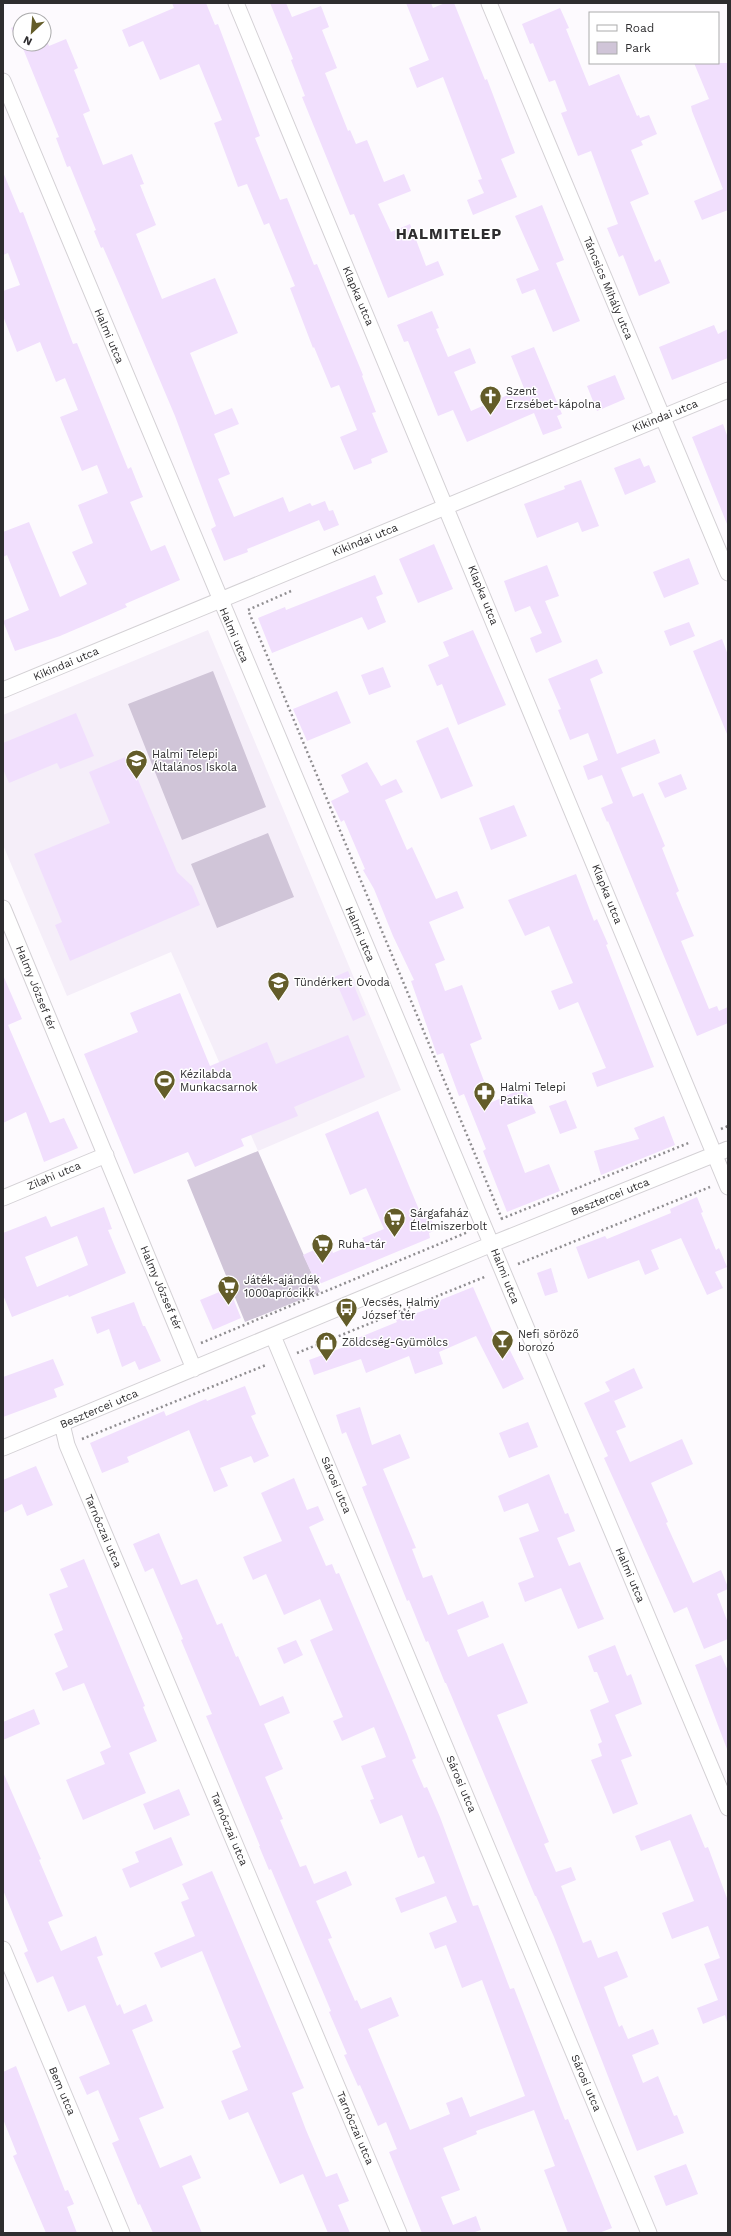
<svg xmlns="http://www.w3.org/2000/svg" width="731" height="2236" viewBox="0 0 731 2236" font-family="'Work Sans',sans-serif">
	<rect width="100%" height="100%" fill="#fdfafe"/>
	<path fill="#f5eef9" d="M208,630L401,1090L258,1151L171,952L67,996L3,845V715Z"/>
	<path fill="#d0c5d8" d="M213,671L266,807L182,840L128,704Z
		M268,833L294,897L217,928L191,864Z
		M258,1151L320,1292L245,1322L187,1180Z"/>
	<path fill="#f1dffd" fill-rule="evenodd" d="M172,3H206L215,25L218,24L260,136L255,138L280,200L287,198L314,265L317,264L363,375L362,376L376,412L372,413L388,452L371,459L372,463L354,470L340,437L357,430L339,385L331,388L314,347L313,348L290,288L295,286L269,223L264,225L247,184L238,187L214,123L222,120L199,64L160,80L143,41L129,47L122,30L174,8Z
		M270,3H286L292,17L321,6L329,27L322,30L337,68L325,73L348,131L350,130L356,144L367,140L384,182L404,174L411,191L378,204L391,232L410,224L426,266L438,261L444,275L388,298L354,214L350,215L302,97L305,96L291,60L293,59Z
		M406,3H431L433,8L445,3H454L485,80L487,79L515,153L501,159L517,197L473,215L467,200L484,193L478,180L482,179L443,77L417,88L409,68L429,60Z
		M560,8L569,28L566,29L589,86L619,74L637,116L639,115L640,118L649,115L657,134L641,141L643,145L631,150L649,194L630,202L655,262L660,259L670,283L639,296L623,255L619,257L607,228L618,224L591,151L578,156L561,113L567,111L555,80L549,82L533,43L530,44L522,24Z
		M20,24V44H44V34L49,46L66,39L78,68L74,70L90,111L83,114L103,165L132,154L144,184L140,185L156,225L136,234L162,299L215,278L238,333L190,353L215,415L232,408L239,424L214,434L230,474L218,479L234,517L283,497L289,512L310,503L312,506L325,501L329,511L333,510L339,525L324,531L319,520L247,549L248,552L224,561L211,529L216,526L175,416L120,286L103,247L101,248L94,231L96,230L70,166L67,167L56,138L59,137L22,46L19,47L11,28Z
		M694,63H728V210L702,220L694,201L723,189L692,111L691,106L709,99Z
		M3,172L20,213L23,212L73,344L77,343L128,469L131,467L143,497L130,502L151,551L165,545L180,580L125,604L127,607L102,618L60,636L15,651L3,621L29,610L7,555L3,557V532L29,522L60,597L87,584L72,552L93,543L78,505L108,493L97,465L82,471L60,417L78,410L65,378L56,382L40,342L17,352L3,316V291L20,285L8,253L3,255Z
		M542,205L564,260L556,263L580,321L553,332L535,289L522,294L516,279L539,270L515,216Z
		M432,311L439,328L436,329L448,357L470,348L476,363L454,372L471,411L524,388L511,356L534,347L562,414L557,416L562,428L543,435L534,413L467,442L453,410L438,416L408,341L404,342L397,325Z
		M714,325L718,334L728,329V358L672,380L659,347Z
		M615,375L625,399L597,411L587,386Z
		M723,424L728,438L727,524L692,437Z
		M640,458L644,467L649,465L656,482L625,495L614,468Z
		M581,480L599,526L582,532L578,522L537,538L524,504L565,489L564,486Z
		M434,544L453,589L418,603L399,559Z
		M689,558L699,584L664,598L653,572Z
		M547,565L559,596L545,601L562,642L536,653L530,638L542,633L530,606L515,612L504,581Z
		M375,575L383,594L376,597L386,622L368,630L362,617L272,653L258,618L285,607L286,610Z
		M689,622L695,636L670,646L664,631Z
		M473,630L506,705L458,725L442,684L437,686L428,665L449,656L443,642Z
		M722,639L728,655L727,734L693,651Z
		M597,659L603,673L590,679L617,754L655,739L660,753L621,768L633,797L643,793L665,846L662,848L679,891L676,893L694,936L681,941L709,1009L717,1006L719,1011L728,1007V1023L697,1036L608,821L607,822L601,808L613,803L602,775L588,780L583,766L598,760L588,733L570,740L558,710L561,709L548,679Z
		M383,667L391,687L369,695L361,675Z
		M337,691L351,723L307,741L293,709Z
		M76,713L94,756L60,769L57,763L9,783L3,769V743Z
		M448,727L473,786L441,799L416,741Z
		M128,756L177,872L192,886L200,905L70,961L55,925L62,922L34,854L110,823L89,772Z
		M367,762L381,786L396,779L403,792L385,800L407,850L412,847L436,899L457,891L464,908L429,922L445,960L435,964L445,991L462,985L482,1039L470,1044L492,1102L524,1088L536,1113L507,1125L525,1173L549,1164L560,1191L507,1212L483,1151L486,1149L464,1094L459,1096L443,1053L437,1055L411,981L414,980L393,936L374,889L363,870L365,869L344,820L341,822L331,801L349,792L341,775Z
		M681,774L687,789L665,798L658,783Z
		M514,805L527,836L491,850L479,818Z
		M576,874L594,921L597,919L608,944L606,945L654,1067L597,1087L592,1073L606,1068L578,1002L559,1010L551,991L573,983L549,926L525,936L508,900Z
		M348,971L366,1015L353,1021L334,977Z
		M3,975L22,1019L8,1025L50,1123L64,1118L78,1148L44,1162L26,1112L3,1123Z
		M180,993L210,1066L267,1042L276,1064L348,1035L365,1077L294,1107L298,1116L241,1139L244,1146L195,1167L188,1152L134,1174L84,1054L138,1032L130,1013Z
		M566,1100L577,1128L560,1134L549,1106Z
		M378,1111L422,1217L429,1214L436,1230L429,1233L430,1238L317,1285L303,1255L329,1243L333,1253L364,1240L362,1238L384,1229L366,1188L350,1195L325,1134Z
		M664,1116L675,1145L601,1175L594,1151L639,1139L634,1128Z
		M697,1197L703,1212L701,1213L716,1250L719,1248L727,1267L715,1272L723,1288L707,1295L681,1238L651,1250L659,1269L645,1275L639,1260L588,1279L576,1247L605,1236L607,1239L671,1213L670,1209Z
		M104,1207L112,1229L108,1230L126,1273L69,1297L68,1295L12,1317L3,1295V1233L46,1216L51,1227ZM77,1236L88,1265L37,1287L25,1257Z
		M551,1268L558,1292L545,1296L537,1273Z
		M473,1287L493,1333L500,1330L524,1379L503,1389L476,1336L439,1352L443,1364L415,1374L409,1356L366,1373L361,1359L314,1375L309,1360L355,1343L353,1340L397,1322L396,1320L440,1305L438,1301Z
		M229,1288L241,1318L213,1330L200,1300Z
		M134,1302L143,1326H145L161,1361L139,1370L135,1361L122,1367L109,1329L97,1334L91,1317Z
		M53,1359L64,1385L54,1389L57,1397L3,1417V1377Z
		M634,1368L643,1388L614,1401L610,1392L626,1427L616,1431L630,1462L682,1439L693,1464L651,1483L668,1522L666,1523L693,1583L721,1570L728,1587V1589L717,1594L728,1623V1639L704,1649L687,1607L674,1613L604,1458L608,1456L584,1403L610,1391L605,1382Z
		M245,1386L256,1414L251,1416L269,1456L254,1463L251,1456L220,1468L228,1486L214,1492L189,1430L127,1457L129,1462L102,1473L90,1443L164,1411L166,1416L206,1399L207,1401Z
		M360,1407L372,1445L400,1434L410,1458L383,1469L416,1548L412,1549L423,1578L432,1575L448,1615L483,1601L489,1617L457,1630L468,1657L503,1643L528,1703L497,1715L549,1842L544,1844L556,1872L571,1867L576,1880L561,1886L583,1943L591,1940L598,1958L617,1951L628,1977L604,1987L619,2027L622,2025L628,2039L653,2029L659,2044L632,2055L643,2083L658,2076L674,2116L677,2115L684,2133L637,2151L554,1937L536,1896H535L446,1683H445L428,1641L426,1642L409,1600L407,1601L362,1487L367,1485L346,1432L342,1434L336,1415Z
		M528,1422L538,1447L509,1458L499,1433Z
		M36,1466L53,1505L27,1516L22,1504L3,1513V1480Z
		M549,1474L565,1514L568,1513L575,1531L557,1538L569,1566L580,1562L604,1619L578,1629L561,1588L525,1602L518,1583L534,1577L519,1538L539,1531L528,1503L504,1512L498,1496Z
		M294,1478L307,1510L318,1506L324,1520L309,1527L326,1566L332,1564L336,1574L339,1573L407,1734L416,1758L412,1760L424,1788L427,1787L440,1817L473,1906L478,1905L510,1989L514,1988L565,2120L568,2119L612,2228L599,2233H568L544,2170L555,2166L534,2110L476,2131L477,2134L443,2148L460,2190L441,2197L453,2225L476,2216L481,2230L472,2233H422L389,2152L397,2149L386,2122L378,2126L360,2085L358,2086L344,2055L347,2054L329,2012L331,2011L271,1869L269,1870L259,1846H260L206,1716L212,1714L181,1640L183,1639L153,1568L145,1572L133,1544L159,1533L181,1585L197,1579L217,1625L222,1623L236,1657L238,1656L260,1706L283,1696L290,1713L264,1724L283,1769L265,1777L283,1819L280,1820L300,1867L306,1865L314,1884L346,1871L352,1885L316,1901L332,1938L328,1939L355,2001L357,2000L361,2009L391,1997L399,2016L368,2029L410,2130L450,2114L446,2103L462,2097L470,2117L525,2096L482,1980L462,1988L446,1945L435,1949L429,1933L457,1922L446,1896L401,1913L395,1898L435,1883L424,1856L418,1858L402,1815L380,1824L370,1800L374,1799L361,1766L386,1757L374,1727L342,1741L333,1721L343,1717L310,1640L333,1630L320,1599L284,1615L266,1574L253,1580L243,1557L282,1541L261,1493Z
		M84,1559L145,1706L143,1707L157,1741L129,1753L146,1793L83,1820L66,1780L105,1764L100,1752L111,1747L84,1683L63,1691L55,1673L68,1667L54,1634L63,1630L49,1594L68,1587L60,1569Z
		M296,1640L303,1655L284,1664L277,1648Z
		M615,1645L627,1676L631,1674L642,1704L615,1715L632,1756L621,1760L638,1804L613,1814L591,1760L602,1756L598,1744L602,1742L590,1710L609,1702L597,1672H594L588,1656Z
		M721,1655L728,1671L727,1749L695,1665Z
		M34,1709L40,1724L3,1740V1722Z
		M3,1772L41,1859L39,1860L63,1916L48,1922L61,1951L96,1936L103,1955L97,1957L117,2006L120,2004L124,2014L146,2004L153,2021L132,2030L164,2108L139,2118L160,2168L191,2155L201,2178L182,2186L202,2233H153L140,2204L138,2205L112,2143L119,2140L98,2090L87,2095L79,2077L110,2064L85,2005L68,2012L53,1976L37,1983L24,1953L28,1951L3,1890Z
		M179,1789L190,1815L154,1830L143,1804Z
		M691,1814L705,1848L708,1847L728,1901L727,2022L725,2015L703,2024L697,2008L718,2000L704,1964L720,1958L708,1926L672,1939L662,1913L694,1901L670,1840L641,1851L635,1836Z
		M171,1837L183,1865L130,1888L122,1869L139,1862L135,1852Z
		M212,1871L304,2088L292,2093L306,2130L326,2177L337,2173L349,2201L338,2205L350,2233H328L303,2174L280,2184L248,2112L229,2120L221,2101L248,2090L232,2051L241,2047L202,1951L161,1968L154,1953L195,1936L181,1902L189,1899L182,1884Z
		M16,2066L65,2191L68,2190L74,2204L67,2207L77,2233H46L13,2156L17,2154L3,2119V2072Z
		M686,2164L698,2194L666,2206L654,2176Z"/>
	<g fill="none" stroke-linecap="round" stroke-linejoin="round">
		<defs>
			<path id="street" d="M236,3L728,1187
				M489,3L728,573
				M3,81C243,657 486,1232 728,1808
				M3,690L728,390
				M3,908L194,1369
				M3,1198L106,1155
				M273,1336L649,2233
				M62,1424L67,1445L399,2233
				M3,1448L492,1244L728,1149
				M3,1949L122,2233"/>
		</defs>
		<use href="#street" stroke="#d4d1d5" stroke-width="17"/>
		<path stroke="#8f8d90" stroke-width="2.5" stroke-dasharray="2 3" stroke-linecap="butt" d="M291,591L248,610L502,1219
			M721,1129L728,1126
			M501,1219L691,1142
			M518,1264L710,1187
			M201,1343L468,1232
			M297,1353L487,1276
			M82,1439L266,1365"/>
		<use href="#street" stroke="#fff" stroke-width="15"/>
	</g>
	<defs>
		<symbol id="church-pin" viewBox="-11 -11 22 30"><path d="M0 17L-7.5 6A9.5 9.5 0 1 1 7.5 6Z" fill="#635c29" stroke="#fff"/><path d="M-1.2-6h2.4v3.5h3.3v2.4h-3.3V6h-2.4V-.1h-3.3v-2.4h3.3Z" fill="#fff"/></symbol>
		<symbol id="school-pin" viewBox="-11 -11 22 30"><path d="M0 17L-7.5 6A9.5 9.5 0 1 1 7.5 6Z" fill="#635c29" stroke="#fff"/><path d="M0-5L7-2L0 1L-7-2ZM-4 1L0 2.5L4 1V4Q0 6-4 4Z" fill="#fff"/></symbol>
		<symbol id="stadium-pin" viewBox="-11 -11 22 30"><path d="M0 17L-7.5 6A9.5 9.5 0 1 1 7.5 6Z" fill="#635c29" stroke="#fff"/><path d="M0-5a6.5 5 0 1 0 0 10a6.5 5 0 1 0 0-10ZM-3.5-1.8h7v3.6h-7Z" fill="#fff"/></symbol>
		<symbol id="pharmacy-pin" viewBox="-11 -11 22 30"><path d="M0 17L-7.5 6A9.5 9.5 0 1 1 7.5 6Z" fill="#635c29" stroke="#fff"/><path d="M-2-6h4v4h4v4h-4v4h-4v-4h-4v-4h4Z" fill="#fff"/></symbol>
		<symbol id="supermarket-pin" viewBox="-11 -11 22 30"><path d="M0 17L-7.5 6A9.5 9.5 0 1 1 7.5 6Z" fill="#635c29" stroke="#fff"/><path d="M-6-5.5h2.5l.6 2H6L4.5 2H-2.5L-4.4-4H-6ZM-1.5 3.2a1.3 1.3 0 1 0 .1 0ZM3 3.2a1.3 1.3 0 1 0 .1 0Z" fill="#fff"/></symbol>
		<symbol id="bus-pin" viewBox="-11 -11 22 30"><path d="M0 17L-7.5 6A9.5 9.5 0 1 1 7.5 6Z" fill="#635c29" stroke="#fff"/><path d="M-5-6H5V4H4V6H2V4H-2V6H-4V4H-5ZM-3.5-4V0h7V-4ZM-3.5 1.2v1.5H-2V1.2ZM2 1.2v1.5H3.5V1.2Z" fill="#fff"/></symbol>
		<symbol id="bar-pin" viewBox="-11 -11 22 30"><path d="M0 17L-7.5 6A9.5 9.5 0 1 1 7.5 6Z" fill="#635c29" stroke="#fff"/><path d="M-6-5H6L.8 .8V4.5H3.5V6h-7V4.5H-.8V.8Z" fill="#fff"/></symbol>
		<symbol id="shop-pin" viewBox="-11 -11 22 30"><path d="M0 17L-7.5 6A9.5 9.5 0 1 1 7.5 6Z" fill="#635c29" stroke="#fff"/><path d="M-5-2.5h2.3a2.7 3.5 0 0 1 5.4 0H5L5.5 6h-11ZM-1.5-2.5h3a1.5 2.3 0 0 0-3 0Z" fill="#fff"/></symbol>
	</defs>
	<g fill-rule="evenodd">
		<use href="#church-pin" x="478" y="384" width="25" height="34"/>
		<use href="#school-pin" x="124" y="748" width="25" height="34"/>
		<use href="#school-pin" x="266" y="970" width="25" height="34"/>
		<use href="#stadium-pin" x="152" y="1068" width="25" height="34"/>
		<use href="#pharmacy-pin" x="472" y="1080" width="25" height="34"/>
		<use href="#supermarket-pin" x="382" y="1206" width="25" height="34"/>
		<use href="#supermarket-pin" x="310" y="1232" width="25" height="34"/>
		<use href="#supermarket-pin" x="216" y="1274" width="25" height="34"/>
		<use href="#bus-pin" x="334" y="1296" width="25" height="34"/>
		<use href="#bar-pin" x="490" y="1328" width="25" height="34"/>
		<use href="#shop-pin" x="314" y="1330" width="25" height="34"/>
	</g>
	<g text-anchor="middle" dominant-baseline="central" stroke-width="3" stroke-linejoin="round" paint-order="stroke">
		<g font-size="11" fill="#2e2d2f" stroke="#fff">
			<text transform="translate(608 288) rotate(67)">Táncsics Mihály utca</text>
			<text transform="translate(358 296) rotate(67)">Klapka utca</text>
			<text transform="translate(109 336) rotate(67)">Halmi utca</text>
			<text transform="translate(665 416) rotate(-22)">Kikindai utca</text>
			<text transform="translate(365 540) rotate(-22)">Kikindai utca</text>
			<text transform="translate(483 595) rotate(68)">Klapka utca</text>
			<text transform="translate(234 635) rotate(67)">Halmi utca</text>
			<text transform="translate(66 664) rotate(-23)">Kikindai utca</text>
			<text transform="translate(607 894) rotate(68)">Klapka utca</text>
			<text transform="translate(360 934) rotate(67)">Halmi utca</text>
			<text transform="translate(36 988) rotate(68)">Halmy József tér</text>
			<text transform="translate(54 1176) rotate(-23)">Zilahi utca</text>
			<text transform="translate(610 1197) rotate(-22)">Besztercei utca</text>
			<text transform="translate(505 1276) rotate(68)">Halmi utca</text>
			<text transform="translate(161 1288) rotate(67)">Halmy József tér</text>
			<text transform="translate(99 1409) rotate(-23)">Besztercei utca</text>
			<text transform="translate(336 1485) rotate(67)">Sárosi utca</text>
			<text transform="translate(103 1531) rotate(67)">Tarnóczai utca</text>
			<text transform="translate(630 1575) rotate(67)">Halmi utca</text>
			<text transform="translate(461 1784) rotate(67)">Sárosi utca</text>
			<text transform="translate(229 1829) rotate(67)">Tarnóczai utca</text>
			<text transform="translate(586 2083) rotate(67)">Sárosi utca</text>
			<text transform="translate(62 2091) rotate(67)">Bem utca</text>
			<text transform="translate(355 2128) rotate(67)">Tarnóczai utca</text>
		</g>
		<g font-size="11" fill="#2e2d2f" stroke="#fff" text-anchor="start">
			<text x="506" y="391">Szent<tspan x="506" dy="13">Erzsébet-kápolna</tspan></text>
			<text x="152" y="754">Halmi Telepi<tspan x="152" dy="13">Általános Iskola</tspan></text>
			<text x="294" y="982">Tündérkert Óvoda</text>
			<text x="180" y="1074">Kézilabda<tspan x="180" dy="13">Munkacsarnok</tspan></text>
			<text x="500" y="1087">Halmi Telepi<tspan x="500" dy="13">Patika</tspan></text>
			<text x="410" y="1213">Sárgafaház<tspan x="410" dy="13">Élelmiszerbolt</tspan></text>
			<text x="338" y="1244">Ruha-tár</text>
			<text x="244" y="1280">Játék-ajándék<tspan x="244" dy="13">1000aprócikk</tspan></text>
			<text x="362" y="1302">Vecsés, Halmy<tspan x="362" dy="13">József tér</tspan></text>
			<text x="518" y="1334">Nefi söröző<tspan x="518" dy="13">borozó</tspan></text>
			<text x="342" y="1342">Zöldcség-Gyümölcs</text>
		</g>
		<g font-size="15" font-weight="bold" letter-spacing="1" fill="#2e2d2f" stroke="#fff">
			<text x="449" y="234">HALMITELEP</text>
		</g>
	</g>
	<rect width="731" height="2236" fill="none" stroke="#2e2d2f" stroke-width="8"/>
	<rect x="589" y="12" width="130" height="52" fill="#ffffff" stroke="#ababac"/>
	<rect x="597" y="25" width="20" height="6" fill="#ffffff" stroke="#ababac"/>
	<text x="625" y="32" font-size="12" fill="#2e2d2f">Road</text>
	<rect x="597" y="42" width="20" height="12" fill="#d0c5d8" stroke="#ababac"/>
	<text x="625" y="52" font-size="12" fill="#2e2d2f">Park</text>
	<g transform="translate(32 32) rotate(206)"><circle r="19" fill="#ffffff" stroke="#ababac"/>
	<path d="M0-3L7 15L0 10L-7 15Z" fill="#635c29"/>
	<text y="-6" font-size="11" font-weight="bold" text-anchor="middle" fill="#2e2d2f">N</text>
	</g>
</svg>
